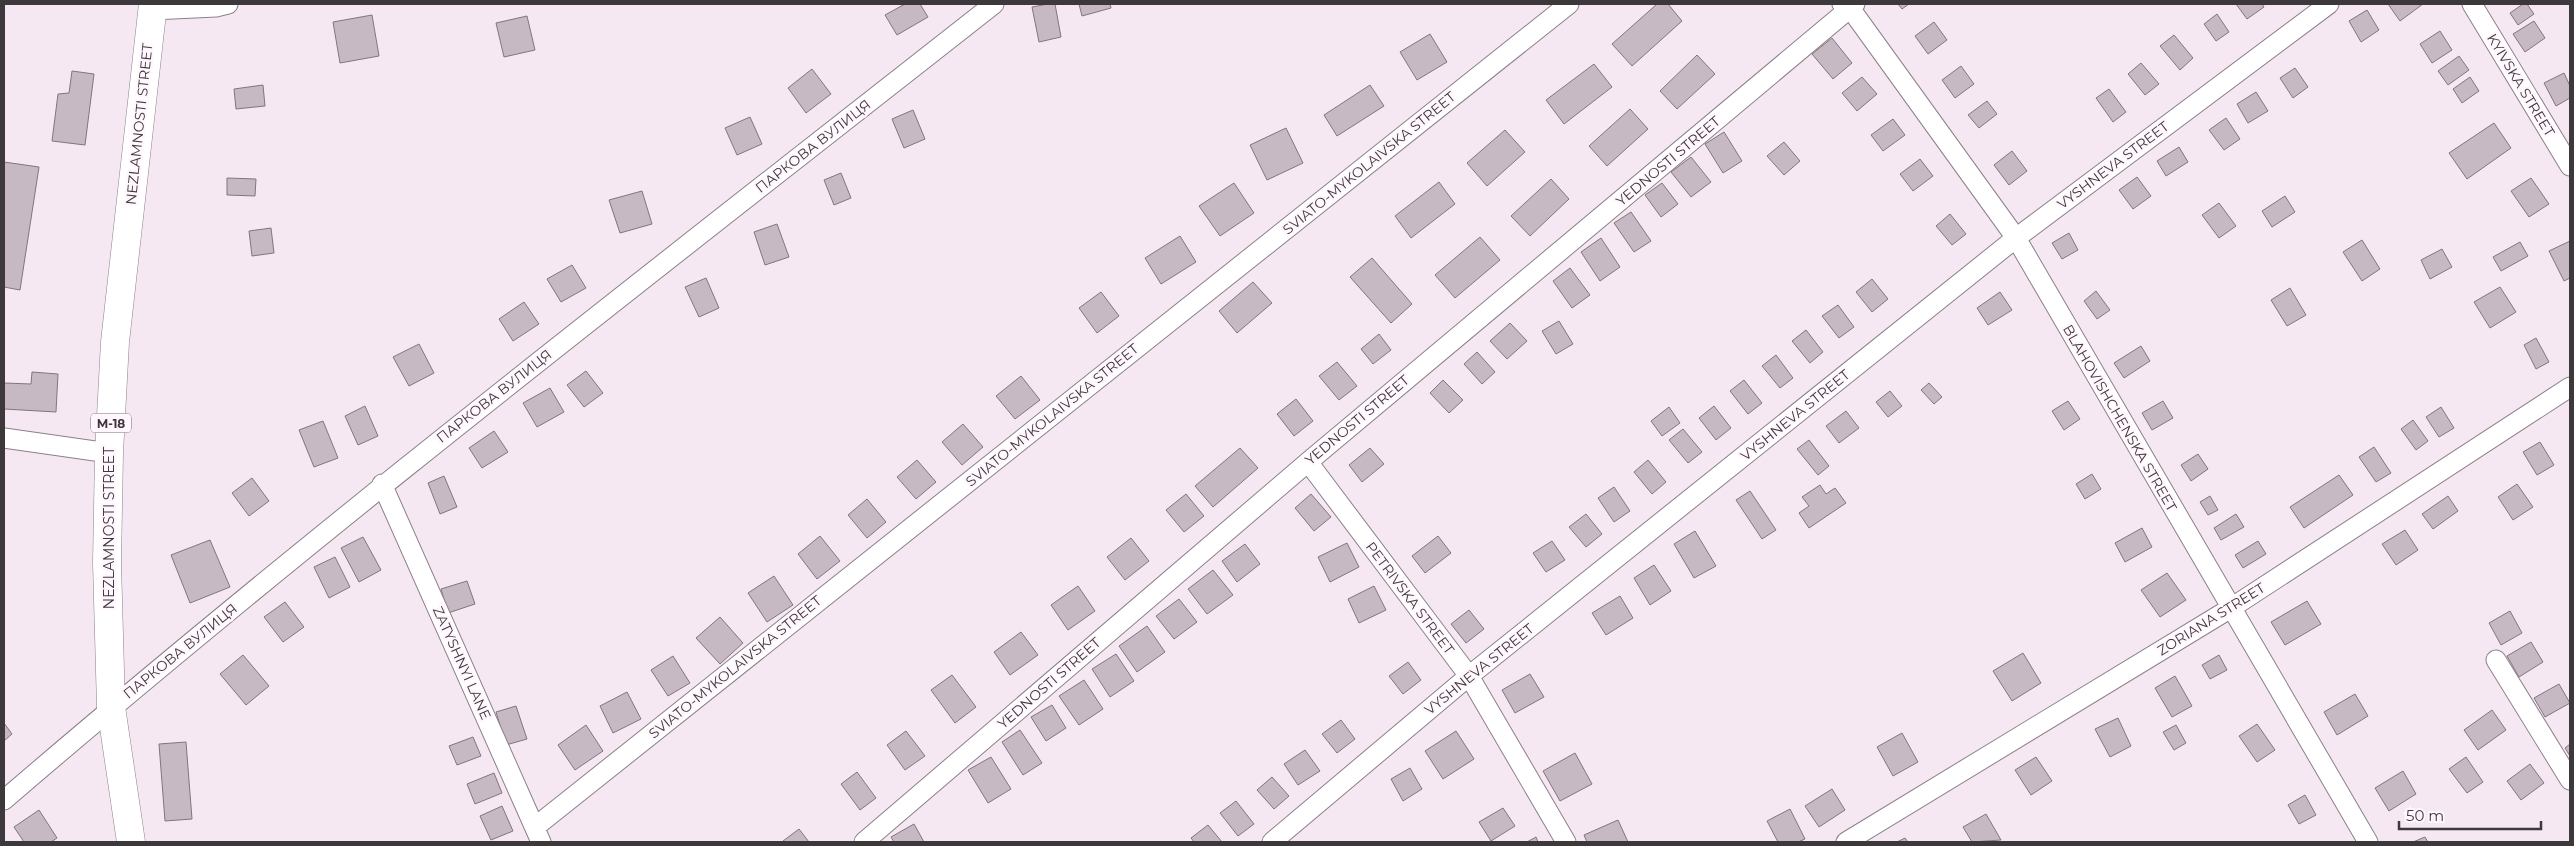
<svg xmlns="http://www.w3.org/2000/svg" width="2574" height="846" viewBox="0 0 2574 846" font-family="Montserrat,sans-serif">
	<rect width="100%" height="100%" fill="#f5e8f2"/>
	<path fill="#c6b9c3" stroke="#81757e" d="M905,4H920L928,17L897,35L885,15Z
		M1048,4H1055L1061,37L1039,42L1032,7Z
		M1079,4H1110L1111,8L1082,16Z
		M1657,4H1668L1682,21L1632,66L1612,44Z
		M1898,4H1909L1902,9Z
		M2236,4H2262L2264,7L2247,19Z
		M2388,4H2423L2400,21Z
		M2523,4H2527L2534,14L2518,25L2510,13Z
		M2367,10L2379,30L2361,42L2349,21Z
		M2217,14L2229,32L2216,41L2204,24Z
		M372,15L379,56L340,63L333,22Z
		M527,16L535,50L504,57L496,23Z
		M2534,21L2545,38L2525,52L2513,34Z
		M1934,22L1947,40L1928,54L1915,36Z
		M2440,31L2452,50L2432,63L2420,44Z
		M1430,34L1447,62L1417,80L1400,52Z
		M2174,35L2193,58L2180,70L2160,46Z
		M1832,38L1852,63L1833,79L1812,54Z
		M1697,55L1715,74L1677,109L1660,91Z
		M2459,56L2469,70L2448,85L2438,71Z
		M2141,63L2159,84L2145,95L2128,74Z
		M1594,64L1612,87L1564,124L1546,100Z
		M1961,66L1974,84L1955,98L1942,80Z
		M2295,68L2308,87L2293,98L2280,78Z
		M812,69L831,94L806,113L788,88Z
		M72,71L94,74L85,145L52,141L58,94L69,93Z
		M2564,73L2570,86V98L2556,106L2544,83Z
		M1862,77L1877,94L1857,111L1842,93Z
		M2470,77L2479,91L2462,103L2453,89Z
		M263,85L265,106L236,109L234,89Z
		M1370,85L1384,106L1337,136L1324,115Z
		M2109,89L2126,112L2113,122L2096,98Z
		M2256,92L2268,111L2248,123L2237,104Z
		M1987,101L1997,114L1979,128L1968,115Z
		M1630,109L1648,129L1607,166L1589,146Z
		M913,110L925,139L904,148L892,119Z
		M750,117L762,144L737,155L725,128Z
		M2226,118L2240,139L2224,150L2209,130Z
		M1893,119L1905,135L1883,151L1871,135Z
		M2494,123L2511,148L2467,179L2449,153Z
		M1286,128L1303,163L1267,180L1250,145Z
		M1505,130L1525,152L1487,186L1467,163Z
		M1724,132L1742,161L1723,173L1705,144Z
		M1784,142L1800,161L1784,175L1767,156Z
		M2179,147L2188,162L2166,176L2157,161Z
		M2012,151L2027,171L2009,185L1994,165Z
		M1691,157L1711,182L1691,197L1671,172Z
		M1920,159L1933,176L1913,191L1900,174Z
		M4,162L39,167L20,290L4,287Z
		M841,173L851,198L834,205L824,180Z
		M2137,177L2151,196L2133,209L2119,190Z
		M227,178L256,179L255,196L227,195Z
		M2531,178L2549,204L2529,217L2511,191Z
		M1551,179L1569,199L1530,236L1511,216Z
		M1439,182L1455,204L1411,238L1395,216Z
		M1234,183L1254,213L1220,236L1199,206Z
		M1662,183L1678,204L1661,217L1645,195Z
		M642,191L652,224L620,233L609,200Z
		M2285,196L2295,212L2272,227L2262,211Z
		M2219,203L2236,226L2219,238L2202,215Z
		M1631,212L1651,241L1634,252L1614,223Z
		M1950,214L1966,234L1952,245L1936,226Z
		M777,224L789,257L765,265L754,232Z
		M271,228L274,253L252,256L249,231Z
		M2069,233L2078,250L2062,259L2052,243Z
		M1180,236L1196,262L1161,284L1145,258Z
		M1480,237L1500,260L1455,298L1435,275Z
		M1601,238L1620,267L1600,281L1581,252Z
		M2362,240L2380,269L2362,281L2343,252Z
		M2570,241V278L2564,281L2549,251Z
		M2520,242L2528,256L2501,271L2493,257Z
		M2442,249L2452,267L2430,279L2421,260Z
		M1372,258L1412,304L1391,323L1350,277Z
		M572,265L586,288L561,302L547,279Z
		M1570,268L1590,295L1572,308L1553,281Z
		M706,278L719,308L699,317L685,287Z
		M1872,279L1888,299L1872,312L1856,292Z
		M1253,282L1272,303L1237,333L1219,311Z
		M2500,287L2516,312L2490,328L2474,302Z
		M2290,288L2306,315L2287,326L2271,300Z
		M2096,291L2110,310L2097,319L2084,301Z
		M1101,292L1119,316L1097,333L1079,308Z
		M2000,292L2012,310L1988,325L1977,308Z
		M524,302L539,324L513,341L499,319Z
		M1838,305L1854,327L1839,338L1822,316Z
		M1559,321L1573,344L1556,354L1542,331Z
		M1510,323L1527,341L1507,359L1490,341Z
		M1806,330L1823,352L1810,363L1792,341Z
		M1379,334L1391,350L1373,364L1361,349Z
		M2536,338L2549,362L2536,369L2524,345Z
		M419,344L434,373L409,386L393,357Z
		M2141,346L2150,361L2124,378L2114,363Z
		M1477,352L1495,372L1482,384L1464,364Z
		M1776,355L1793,378L1780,388L1762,366Z
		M1337,362L1357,386L1339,400L1319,376Z
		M586,371L603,393L584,407L567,385Z
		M32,372L58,374L56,412L4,409V383L31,384Z
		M1021,376L1040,400L1015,419L996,396Z
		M1443,380L1463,400L1449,413L1430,393Z
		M1744,380L1762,403L1748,414L1730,391Z
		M1929,383L1942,397L1934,404L1921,390Z
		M550,388L564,412L537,427L523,403Z
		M1890,391L1902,406L1888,417L1876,402Z
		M1296,399L1313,421L1294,436L1277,414Z
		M2068,401L2080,419L2064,430L2052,411Z
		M2163,401L2173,418L2152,430L2142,413Z
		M365,406L378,436L358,445L345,416Z
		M1714,406L1731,428L1716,440L1699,418Z
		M1669,407L1680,423L1662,436L1651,421Z
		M2441,407L2454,428L2439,437L2426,417Z
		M1846,411L1859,428L1839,443L1826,426Z
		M2413,420L2428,441L2416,450L2401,429Z
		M323,421L338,458L314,467L299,430Z
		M963,424L983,447L962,465L942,442Z
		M1683,429L1702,452L1688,463L1669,440Z
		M494,431L508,452L482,468L469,448Z
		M1809,440L1829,466L1818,475L1797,449Z
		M2540,442L2554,465L2537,475L2523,452Z
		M2374,447L2391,473L2376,482L2359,457Z
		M1240,448L1258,468L1213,507L1195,486Z
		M1370,448L1384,464L1362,482L1349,465Z
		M2198,454L2208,469L2191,481L2181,465Z
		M917,460L936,482L916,499L897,477Z
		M1648,460L1666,482L1652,494L1634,472Z
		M2092,474L2101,489L2085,499L2076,484Z
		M2339,475L2353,495L2304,528L2290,507Z
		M444,476L457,507L440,514L428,483Z
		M252,478L269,501L249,516L232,493Z
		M2517,484L2533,507L2513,520L2498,497Z
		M1820,485L1826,494L1835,488L1846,503L1809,528L1799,513L1809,506L1802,497Z
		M1614,487L1630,511L1614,522L1598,498Z
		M1750,491L1776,530L1762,539L1736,500Z
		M1186,494L1204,516L1184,532L1166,510Z
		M1311,494L1331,517L1314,531L1295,508Z
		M2210,496L2218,510L2208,515L2200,502Z
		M2448,496L2458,511L2433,529L2422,514Z
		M867,499L886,522L867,538L848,515Z
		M1586,514L1602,534L1586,547L1569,527Z
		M2236,514L2244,527L2221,540L2214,528Z
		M2142,528L2152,547L2125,562L2115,543Z
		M2405,530L2418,550L2396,565L2382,544Z
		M1695,531L1716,566L1694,578L1674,544Z
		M820,536L840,561L817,579L798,554Z
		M1438,536L1451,553L1425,573L1412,556Z
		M363,537L381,570L359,582L341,548Z
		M1131,538L1149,561L1125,580L1107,557Z
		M210,540L230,587L190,603L171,555Z
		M1552,541L1565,560L1546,572L1533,553Z
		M2258,541L2266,554L2243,568L2235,555Z
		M1347,543L1359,567L1330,582L1318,557Z
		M1245,544L1260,564L1237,582L1222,561Z
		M335,557L350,587L329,598L314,567Z
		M1654,565L1671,591L1650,605L1634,578Z
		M1213,570L1233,595L1207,614L1188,589Z
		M2167,573L2186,600L2160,617L2141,590Z
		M774,576L793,605L767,622L748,593Z
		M467,581L475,604L448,613L441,589Z
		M1078,586L1095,611L1068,630L1051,605Z
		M1374,586L1386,610L1359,623L1348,599Z
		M1620,596L1633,618L1606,635L1592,613Z
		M1179,599L1197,622L1174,639L1156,616Z
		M2307,601L2321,624L2285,645L2271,622Z
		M285,602L304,627L283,642L264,617Z
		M1469,610L1484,629L1466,643L1451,624Z
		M2510,611L2522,633L2501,645L2489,623Z
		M720,617L743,643L720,664L696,638Z
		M1147,626L1165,652L1137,672L1119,646Z
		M1021,632L1038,655L1010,675L994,652Z
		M2531,642L2543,662L2519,677L2507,656Z
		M2023,653L2041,683L2012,701L1993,671Z
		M1116,654L1134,681L1110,697L1092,669Z
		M243,655L269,686L246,705L220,674Z
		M2219,655L2227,670L2210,679L2202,665Z
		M673,656L690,683L668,696L651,670Z
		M1408,662L1421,680L1403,694L1389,676Z
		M1530,674L1544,697L1515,713L1502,690Z
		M952,675L976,707L955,723L931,690Z
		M2175,676L2192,706L2172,717L2155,688Z
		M1084,680L1103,709L1079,725L1059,696Z
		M2559,684L2570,703L2545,717L2534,698Z
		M627,692L641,719L613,733L600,706Z
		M2355,694L2368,716L2337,735L2324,712Z
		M1052,705L1066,728L1046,741L1031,717Z
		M516,706L527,739L506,745L496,712Z
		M2492,710L2506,730L2478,750L2464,730Z
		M2118,718L2131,746L2110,757L2095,729Z
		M1341,720L1355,739L1337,753L1322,734Z
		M4,723L12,734L4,741Z
		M2257,724L2275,750L2257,762L2239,736Z
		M586,725L603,751L575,770L558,745Z
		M2176,725L2186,743L2174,750L2163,732Z
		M1020,730L1042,763L1023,775L1002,742Z
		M906,731L925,756L905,770L887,745Z
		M1456,731L1474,759L1443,779L1425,751Z
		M1902,733L1918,762L1893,776L1877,747Z
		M473,737L481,756L457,765L449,746Z
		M186,742L192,819L165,821L159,744Z
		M2570,744V756L2565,748Z
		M1305,750L1320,771L1298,785L1284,764Z
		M1575,753L1592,784L1560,801L1543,771Z
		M991,757L1011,789L988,803L968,770Z
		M2036,757L2052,781L2031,795L2015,770Z
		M2466,757L2483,782L2467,793L2449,769Z
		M2530,764L2544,783L2521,800L2507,781Z
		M1410,768L1422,789L1403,801L1391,779Z
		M2403,771L2416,794L2389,811L2375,788Z
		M857,772L876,798L860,810L841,784Z
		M494,773L502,793L475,804L467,784Z
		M1272,777L1289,796L1274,809L1257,790Z
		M1832,789L1845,810L1819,827L1805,806Z
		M2305,795L2316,815L2299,824L2288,805Z
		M1236,801L1254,824L1238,836L1220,813Z
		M502,806L513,831L491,840L480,816Z
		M1503,808L1515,826L1491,841L1479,822Z
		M1790,809L1805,839L1798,842H1778L1767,821Z
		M39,810L57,838L51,842H24L14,827Z
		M1986,814L2001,840L1972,842L1963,827Z
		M1618,820L1628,842H1587L1584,835Z
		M914,824L924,842H894L891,837Z
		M1208,825L1222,842H1194L1191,838Z
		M799,829L809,842H783V841Z
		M1536,837L1538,842H1527Z
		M2425,837L2428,842H2413Z
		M1905,838L1908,842H1897Z"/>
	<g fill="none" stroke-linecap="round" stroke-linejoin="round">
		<defs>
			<path id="minor" d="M1842,4L1850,8L2016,238L2368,842
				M2472,4L2570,166
				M152,10L216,7L228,4
				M4,438L109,453
				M1308,462L1469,676L1566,842
				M382,484L541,842
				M2496,660L2570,780
				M4,800C325,524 661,266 994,4
				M535,827L1569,4
				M864,842L1308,462L1855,4
				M1272,842L1469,676L2016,238L2329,4
				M1846,842L2231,608L2570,387"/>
			<path id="highway" d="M131,842L111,707L107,563L109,453L115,342L153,4"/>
		</defs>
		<use href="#minor" stroke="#8c8089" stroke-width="21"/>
		<use href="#highway" stroke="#8c8089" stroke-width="29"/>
		<use href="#minor" stroke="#fff" stroke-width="19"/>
		<use href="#highway" stroke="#fff" stroke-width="28"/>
	</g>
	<g text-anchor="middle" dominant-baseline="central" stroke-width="5" stroke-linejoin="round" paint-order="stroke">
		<rect fill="#fff7fd" stroke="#777175" stroke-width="1" x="91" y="413.5" width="40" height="19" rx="4"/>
		<g font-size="12" font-weight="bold" fill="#3d383b">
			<text x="111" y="423">М-18</text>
		</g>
		<g font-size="14" fill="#3d383b" stroke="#fff7fd">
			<text transform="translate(2521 85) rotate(59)">KYIVSKA STREET</text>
			<text transform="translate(139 124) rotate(-84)">NEZLAMNOSTI STREET</text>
			<text transform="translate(813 146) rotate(-38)">ПАРКОВА ВУЛИЦЯ</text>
			<text transform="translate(1668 161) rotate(-40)">YEDNOSTI STREET</text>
			<text transform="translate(1369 163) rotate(-39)">SVIATO-MYKOLAIVSKA STREET</text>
			<text transform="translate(2113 165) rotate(-37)">VYSHNEVA STREET</text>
			<text transform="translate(494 396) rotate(-38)">ПАРКОВА ВУЛИЦЯ</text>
			<text transform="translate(1052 415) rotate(-39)">SVIATO-MYKOLAIVSKA STREET</text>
			<text transform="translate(1795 415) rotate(-39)">VYSHNEVA STREET</text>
			<text transform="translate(2120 418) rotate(60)">BLAHOVISHCHENSKA STREET</text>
			<text transform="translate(1357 420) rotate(-40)">YEDNOSTI STREET</text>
			<text transform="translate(109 528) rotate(-90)">NEZLAMNOSTI STREET</text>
			<text transform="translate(1410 598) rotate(53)">PETRIVSKA STREET</text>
			<text transform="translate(2211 619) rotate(-32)">ZORIANA STREET</text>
			<text transform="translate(180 651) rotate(-39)">ПАРКОВА ВУЛИЦЯ</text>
			<text transform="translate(462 663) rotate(66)">ZATYSHNYI LANE</text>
			<text transform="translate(735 667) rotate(-39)">SVIATO-MYKOLAIVSKA STREET</text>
			<text transform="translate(1479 669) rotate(-39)">VYSHNEVA STREET</text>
			<text transform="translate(1049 683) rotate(-41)">YEDNOSTI STREET</text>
		</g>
	</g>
	<rect width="2574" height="846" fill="none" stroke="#3d383b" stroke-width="10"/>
	<path d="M2399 821v8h142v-8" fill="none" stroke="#3d383b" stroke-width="2.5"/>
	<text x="2406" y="821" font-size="15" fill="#3d383b" stroke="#fff7fd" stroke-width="4" paint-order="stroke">50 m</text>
</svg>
